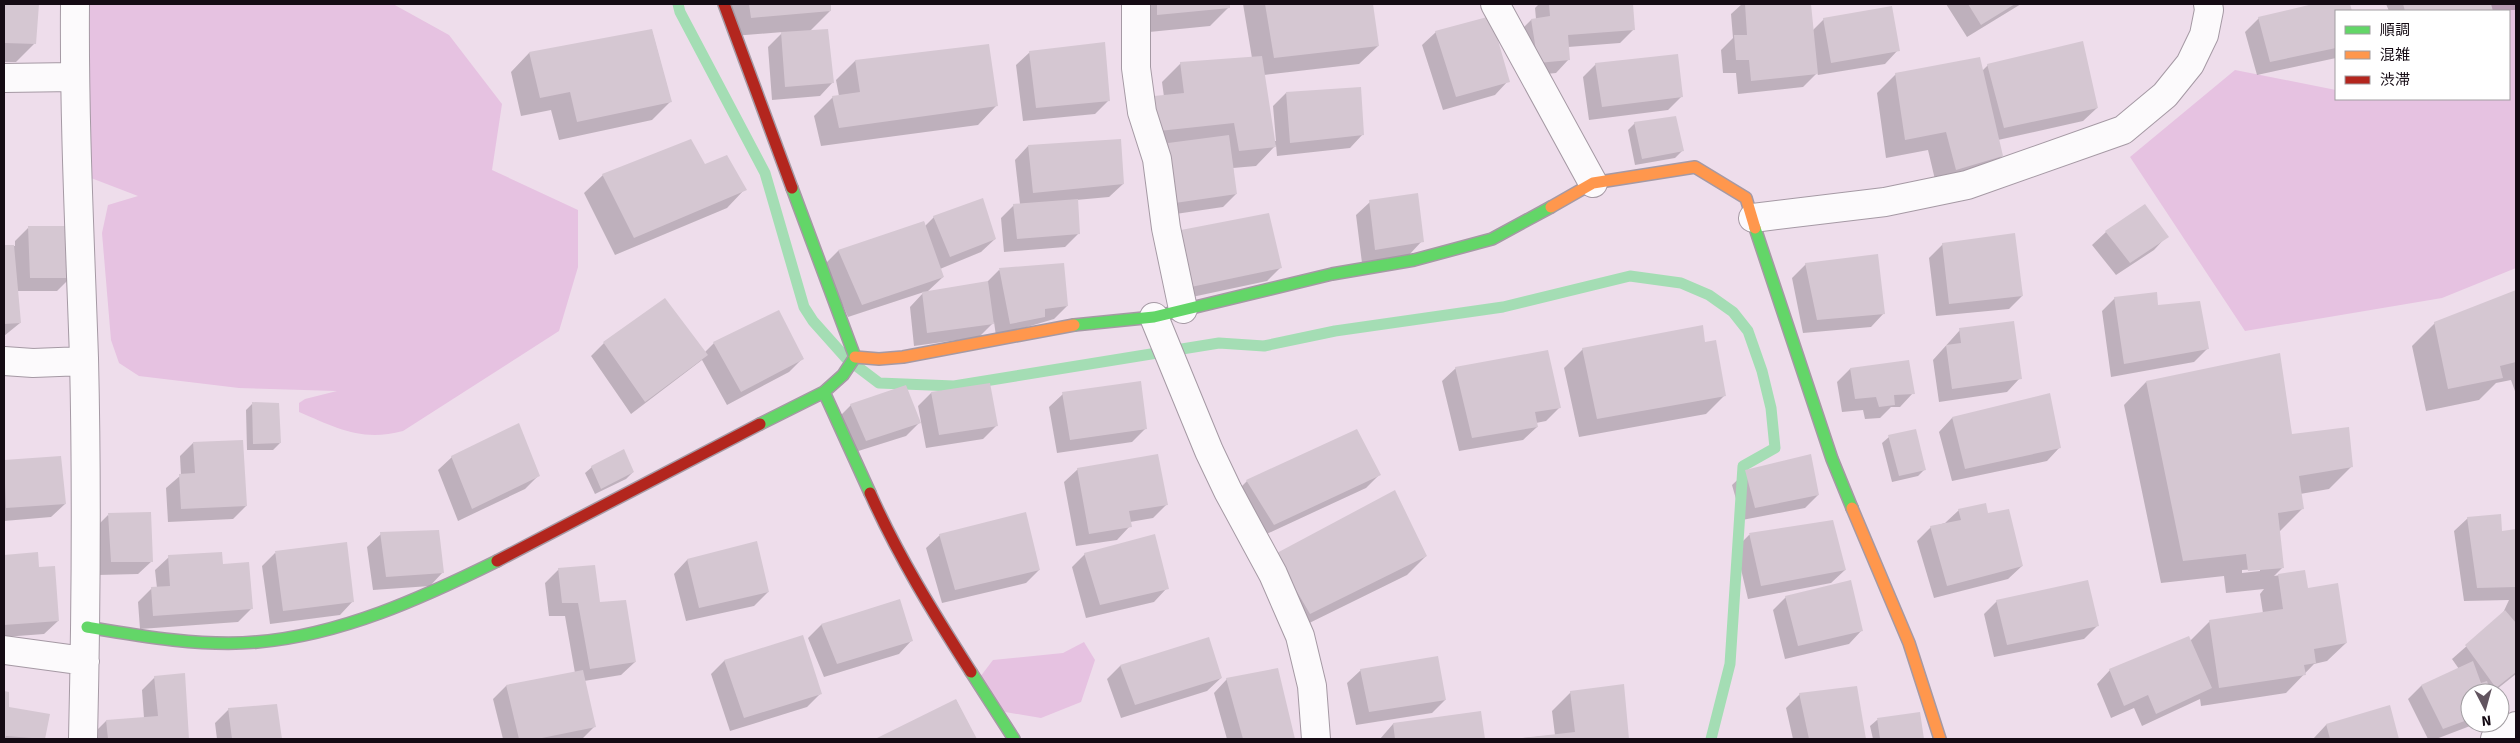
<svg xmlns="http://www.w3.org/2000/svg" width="2520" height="743" viewBox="0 0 2520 743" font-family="Signika,'Noto Sans JP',sans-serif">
	<rect width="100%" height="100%" fill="#eeddeb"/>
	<path fill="#e6c2e1" d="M87,4H393L449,35L502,104L492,170L578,210V267L559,331L403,431C361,442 337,428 299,412V403L305,399L337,391L239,388L139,376L119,363L111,340L102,233L108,205L138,196L91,178Z
		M2455,4H2516V268L2442,298L2245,331L2130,157L2235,70L2336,90V99H2509V11H2420Z
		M1084,642L1095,660L1081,702L1041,718L1005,712L980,677L993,660L1063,653Z"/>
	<path fill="#0003" fill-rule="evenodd" d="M4,4L38,5L35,43L16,62H4Z
		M728,4H841L829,5L830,11L809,32L833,82L820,96L772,100L768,47L783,32L733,36Z
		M1139,4H1228L1229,7L1210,26L1139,33Z
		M1243,4H1372L1378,46L1359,64L1264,75L1274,141H1276L1273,106L1286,93L1363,134L1350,148L1277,156L1276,145L1256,166L1233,168L1236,194L1223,207L1162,216L1136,116L1154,98L1164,97L1162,82L1181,63L1252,58Z
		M1539,4H1632L1634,29L1620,43L1568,47L1569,59L1556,73L1525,76L1518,33L1531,20L1536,19L1535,8Z
		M1742,4H1810L1813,30L1824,19L1898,50L1885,64L1818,75L1817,73L1803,87L1738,94L1736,73H1723L1721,50L1733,38L1731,14Z
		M1946,4H2021L1967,37Z
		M2319,4H2349L2351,11H2336V58L2257,75L2245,32L2259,18Z
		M2386,4H2516V10L2389,11Z
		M652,31L671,101L652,120L559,140L551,110L521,116L511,72L529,53Z
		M1436,32L1508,81L1495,95L1443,110L1422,45Z
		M988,45L996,106L978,125L821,146L814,116L833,97L839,96L836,80L855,61Z
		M1030,52L1108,101L1095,114L1023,121L1016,65Z
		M1596,64L1682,96L1668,110L1589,120L1583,77Z
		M1988,65L2097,108L2083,121L1998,140L2002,156L1983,175L1937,188L1928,150L1886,158L1877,93L1896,74L1982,71Z
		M1635,123L1682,151L1675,158L1635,165L1628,130Z
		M1028,146L1123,184L1109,197L1076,200L1078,234L1065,247L1004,252L1001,218L1014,205L1020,204L1015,160Z
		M704,166L745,189L727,208L615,255L584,193L603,175Z
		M1370,202L1422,241L1409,255L1362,263L1356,215Z
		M2145,206L2167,236L2154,250L2116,275L2092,245L2106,232Z
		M934,217L995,239L981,252L940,269L943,277L927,292L987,282L999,270L1067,306L1054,319L996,336L994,322L979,337L914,346L910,307L924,292L848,317L825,264L838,251L924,222L925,226Z
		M28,228L71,277L57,291H17L20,323L4,336V246H15V241Z
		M1182,232L1280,268L1267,281L1178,300L1168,245Z
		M1943,244L2022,296L2009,309L1936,316L1929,258Z
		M1806,264L1884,313L1871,327L1803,333L1792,278Z
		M2516,292V394L2511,380L2496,383L2479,400L2426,411L2412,346L2435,323Z
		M2115,298L2157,306L2208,348L2194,362L2111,377L2102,311Z
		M778,312L803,358L789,372L727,405L702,360L631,414L591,356L604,343L705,352L714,343Z
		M1960,330L2020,378L2007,392L1939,402L1933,360Z
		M1704,343L1725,395L1706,414L1579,437L1564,368L1583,349Z
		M1456,368L1559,408L1546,421L1536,423L1537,427L1523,440L1459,451L1442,381Z
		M1850,369L1913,393L1900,407H1891L1880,418L1865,419L1863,410L1842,412L1837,382Z
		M2146,382L2291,435L2352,466L2329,489L2300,494L2302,509L2279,532L2283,567L2274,576L2304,571L2307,590L2346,643L2327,661L2314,664L2286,693L2201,706L2200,699L2142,726L2134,708L2111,718L2097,684L2110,670L2190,641L2210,621L2263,613L2260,594L2264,589L2226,593L2224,576L2161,583L2124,405ZM2260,569V571L2242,573V570Z
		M931,393L996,426L983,439L926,448L918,406Z
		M1063,394L1146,428L1132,442L1057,453L1049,407Z
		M252,404L280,443L273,450H247L246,410Z
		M851,405L920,422L906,436L852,453L838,418Z
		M1952,418L2060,447L2047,461L1952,481L1939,432Z
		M1889,437L1925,469L1918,476L1892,482L1882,443Z
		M193,443L246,506L233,519L168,522L166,488L181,475L180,456Z
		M452,457L539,475L525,489L458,521L438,470Z
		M4,461L65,504L51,517L4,521Z
		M592,467L633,472L626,479L595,494L585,473Z
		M1078,469L1167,504L1153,518L1130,522V526L1117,540L1076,546L1064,482Z
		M1746,472L1818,495L1805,508L1742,520L1732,485Z
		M1379,475L1366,488L1260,537L1234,494L1247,481Z
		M1959,510L1987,515L2022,566L2008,579L1934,598L1917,541L1931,527L1945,523Z
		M108,515L152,561L138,574L98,575L95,528Z
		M2468,518L2501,532L2516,530V674L2492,693H2470V723H2478L2436,739H2428L2408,699L2421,686L2459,669L2452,659L2502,615L2509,600L2464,601L2454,531Z
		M1832,521L1845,570L1831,583L1748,599L1736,548L1749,535Z
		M381,534L443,572L430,586L373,590L367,547Z
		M940,535L1039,570L1026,583L942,603L926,548Z
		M756,543L768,592L754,606L686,621L674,574L687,560Z
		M275,553L353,601L340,615L270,624L262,566Z
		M37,554L38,568L58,621L44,634L4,637V556Z
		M1085,554L1167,588L1154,602L1086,618L1072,567Z
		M1276,555L1426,556L1407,575L1291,632L1257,574Z
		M169,557L221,565L251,609L238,622L140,629L138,602L152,588H157L155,570Z
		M559,569L599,604L635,662L621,675L584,681L594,727L582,739H503L493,699L506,686L575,673L565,616H549L545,583Z
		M1786,597L1862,630L1849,644L1785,659L1773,610Z
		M899,600L912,640L899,654L824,677L808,638L821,625Z
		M1997,601L2097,626L2084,639L1994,657L1984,614Z
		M802,637L821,693L807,707L730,731L711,674L724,661Z
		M1120,666L1221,678L1207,691L1121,718L1107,679Z
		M1277,669L1294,739H1227L1214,693L1227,679Z
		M1361,670L1445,700L1432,713L1356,725L1347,683Z
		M184,675L188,739H93V734L106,721L144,718L142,690L155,677Z
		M1623,686L1628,739H1513L1555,735L1552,711L1571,692Z
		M1856,687L1865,739H1793L1786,708L1800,694Z
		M4,692L8,693V708L49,715L44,739H4Z
		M956,700L976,739H877Z
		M276,705L281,739H217L215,723L229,709Z
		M2389,707L2397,739H2313L2326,725Z
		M1480,712L1483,739H1380L1393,724Z
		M1919,713L1922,739H1873L1870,726L1877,720Z"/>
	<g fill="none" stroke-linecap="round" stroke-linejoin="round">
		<path stroke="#a4ddb4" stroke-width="11" d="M678,4L680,12L765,173L804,307L813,321L846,358L879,383L954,386L1219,343L1264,346L1335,331L1503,307L1630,276L1681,283L1709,295L1733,312L1748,331L1762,371L1771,408L1775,448L1743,466L1730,664L1711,739"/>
	</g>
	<path fill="#d5c7d2" d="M4,4H39L36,44L4,43Z
		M749,4H831V11L751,18Z
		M1157,4H1230V8L1157,15Z
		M1265,4H1373L1379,46L1274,58Z
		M1549,4H1633L1635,30L1568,35L1570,60L1538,63L1531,19L1550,16Z
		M1745,4H1811L1818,74L1751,81L1749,60H1736L1734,35H1747Z
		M1968,4H2015L1981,25Z
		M2313,4H2350L2352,11H2336V48L2270,62L2258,17Z
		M2403,4H2491L2493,11H2405Z
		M1892,6L1900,51L1831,63L1823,18Z
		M1491,16L1510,82L1456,97L1435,31Z
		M652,29L672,102L577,122L570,92L540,98L529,52Z
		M828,29L834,83L785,87L781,32Z
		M2083,41L2098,108L2004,128L1987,64Z
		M1105,42L1110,101L1036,108L1029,51Z
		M989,44L998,106L839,128L832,96L860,92L855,60Z
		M1678,54L1683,97L1602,107L1595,63Z
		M1262,56L1276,147L1239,151L1234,123L1159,131L1154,96L1184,93L1180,62Z
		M1980,57L2003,156L1956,170L1946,132L1905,140L1895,73Z
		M1361,87L1364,135L1290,143L1286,92Z
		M1676,116L1684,151L1642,159L1634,122Z
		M1229,135L1237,194L1175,203L1168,143Z
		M691,139L705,164L727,155L747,190L634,238L602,174Z
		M1121,139L1124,184L1033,193L1028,145Z
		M1418,193L1424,242L1375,250L1369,200Z
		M983,198L996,239L950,257L933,216Z
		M1078,199L1080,234L1017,239L1013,204Z
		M2145,204L2169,237L2130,263L2105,231Z
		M1269,213L1282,268L1191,287L1181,230Z
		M924,221L944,277L862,305L838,250Z
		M28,226H69L72,278H30Z
		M2015,233L2023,296L1949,304L1942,243Z
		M4,245H14L21,323L4,324Z
		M1878,254L1885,314L1817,320L1805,263Z
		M1064,263L1068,306L1045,309V317L1010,324L999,268Z
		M988,281L994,324L927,333L922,292Z
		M2516,290V362L2500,366L2503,378L2448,389L2434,322Z
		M2157,292L2158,305L2200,301L2209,349L2124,364L2114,297Z
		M665,298L708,355L645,402L603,342Z
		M779,310L804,359L741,392L713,342Z
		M2014,321L2022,379L1952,389L1946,345L1961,343L1959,328Z
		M1703,325L1705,342L1716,340L1726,396L1597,419L1582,348Z
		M1548,350L1561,408L1535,412L1538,427L1472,438L1455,367Z
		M2280,353L2292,434L2349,427L2353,467L2299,476L2304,509L2278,513L2284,568L2248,571L2246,554L2183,561L2146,381Z
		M1909,360L1915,394L1894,395L1895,405L1879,407L1876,397L1855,399L1850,368Z
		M1141,381L1147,429L1070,440L1062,392Z
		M990,383L998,426L939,435L931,392Z
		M906,385L921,423L866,441L850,404Z
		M2050,393L2061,448L1965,469L1952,417Z
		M252,402L279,403L281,443L253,444Z
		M519,423L540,476L472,509L451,456Z
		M1357,429L1381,475L1274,525L1246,480Z
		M1916,429L1926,470L1899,476L1888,435Z
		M243,440L247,506L181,509L179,474L195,473L193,442Z
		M624,449L634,472L601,489L591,466Z
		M1158,454L1168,505L1129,511L1132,527L1089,534L1077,468Z
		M1811,454L1819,495L1755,508L1745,470Z
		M61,456L66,504L6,508L4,460Z
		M1395,490L1427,556L1310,614L1275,554Z
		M1986,503L1988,513L2009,509L2023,566L1947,586L1930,526L1961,520L1958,509Z
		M151,512L153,562H111L108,513Z
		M1026,512L1040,570L955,590L939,534Z
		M2501,514L2502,531L2516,529V587L2477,588L2467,517Z
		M1833,520L1846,570L1761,586L1749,533Z
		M439,530L444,573L386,577L380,532Z
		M1155,534L1169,589L1100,605L1084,553Z
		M757,541L769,592L699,608L687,559Z
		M347,542L354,602L283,611L275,551Z
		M38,552L39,567L55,566L59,621L4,625V555Z
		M222,552L223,564L249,562L253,609L153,616L151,587L170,586L168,555Z
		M595,565L600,602L626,600L636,662L590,669L578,603H562L558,568Z
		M2305,570L2308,588L2338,583L2347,643L2314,649L2316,663L2304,665L2306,675L2219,688L2209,620L2283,609L2278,574Z
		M1851,580L1863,631L1798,646L1785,596Z
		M2088,580L2099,626L2007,645L1996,600Z
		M900,599L913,641L837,664L821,624Z
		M2505,610L2516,623V672L2496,688L2465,645Z
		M803,635L822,694L744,718L724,660Z
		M2189,636L2212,688L2156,714L2148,695L2124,706L2109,669Z
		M1209,637L1222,678L1135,705L1120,665Z
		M1438,656L1446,700L1369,712L1360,669Z
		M2473,661L2481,683L2487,681L2491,693H2470V719L2443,729L2421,685Z
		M1278,668L1295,739H1243L1226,678Z
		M583,670L596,727L537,739H519L506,685Z
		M185,673L189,739H108L106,720L158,716L154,676Z
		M1624,684L1629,739H1514L1575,732L1570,691Z
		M1857,686L1866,739H1809L1799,693Z
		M4,691L9,692V707L50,714L45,739L6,736L4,739Z
		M956,699L977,739H875Z
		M277,704L282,739H232L228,708Z
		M2390,705L2399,739H2330L2326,724Z
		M1481,711L1485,739H1395L1393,723Z
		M1920,712L1924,739H1880L1877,718Z"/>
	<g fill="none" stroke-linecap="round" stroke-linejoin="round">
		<defs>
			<path id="street" d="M75,4C74,122 80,240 84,358C87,485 86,612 83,739
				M1136,4V68L1142,112L1157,159L1166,228L1183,309
				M1495,4L1593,183
				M4,78L74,77
				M1753,218L1885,202L1967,185L2123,130L2165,95L2190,64L2204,35L2209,10L2208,4
				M1154,317L1209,451L1228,491L1273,574L1300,636L1312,686L1316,739
				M4,361L33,363L84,361
				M4,650L85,661
				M2495,739L2516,726"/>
			<path id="fast" d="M792,188L855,357L843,375L824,392L870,493
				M1755,228L1832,459L1852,508
				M1074,325L1154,317L1332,274L1414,260L1492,239L1551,207
				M760,424L824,392
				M87,627C140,636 203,647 257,642C341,635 422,598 497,561
				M971,672L1014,739"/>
			<path id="slow" d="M1551,207L1593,183L1695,167L1746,198L1755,228
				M855,357L879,359L903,357L1074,325
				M1852,508L1909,643L1940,739"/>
			<path id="jam" d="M724,4L792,188
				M870,493C898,556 934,614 971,672
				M497,561L760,424"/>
		</defs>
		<use href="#street" stroke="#a599a4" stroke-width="30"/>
		<use href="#fast" stroke="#a599a4" stroke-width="14"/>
		<use href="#slow" stroke="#a599a4" stroke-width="14"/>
		<use href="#jam" stroke="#a599a4" stroke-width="14"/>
		<use href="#street" stroke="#fcfafc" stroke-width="28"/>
		<use href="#fast" stroke="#63d668" stroke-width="11"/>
		<use href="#slow" stroke="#ff974d" stroke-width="11"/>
		<use href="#jam" stroke="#b3261e" stroke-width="11"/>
	</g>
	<rect width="2520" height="743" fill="none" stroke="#150b14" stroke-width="10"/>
	<rect x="2335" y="10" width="175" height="90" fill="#ffffff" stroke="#a19da1"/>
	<rect x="2345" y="26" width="25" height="8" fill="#63d668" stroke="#a19da1"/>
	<text x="2380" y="35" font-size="15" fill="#150b14">順調</text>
	<rect x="2345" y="51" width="25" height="8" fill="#ff974d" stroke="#a19da1"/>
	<text x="2380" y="60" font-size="15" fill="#150b14">混雑</text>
	<rect x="2345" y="76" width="25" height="8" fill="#b3261e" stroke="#a19da1"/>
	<text x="2380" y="85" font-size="15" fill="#150b14">渋滞</text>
	<g transform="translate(2485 708) rotate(174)"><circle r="24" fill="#ffffff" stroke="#a19da1"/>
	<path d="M0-4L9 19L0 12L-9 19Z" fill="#61545f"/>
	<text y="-8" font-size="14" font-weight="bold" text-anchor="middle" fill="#150b14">N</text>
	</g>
</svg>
